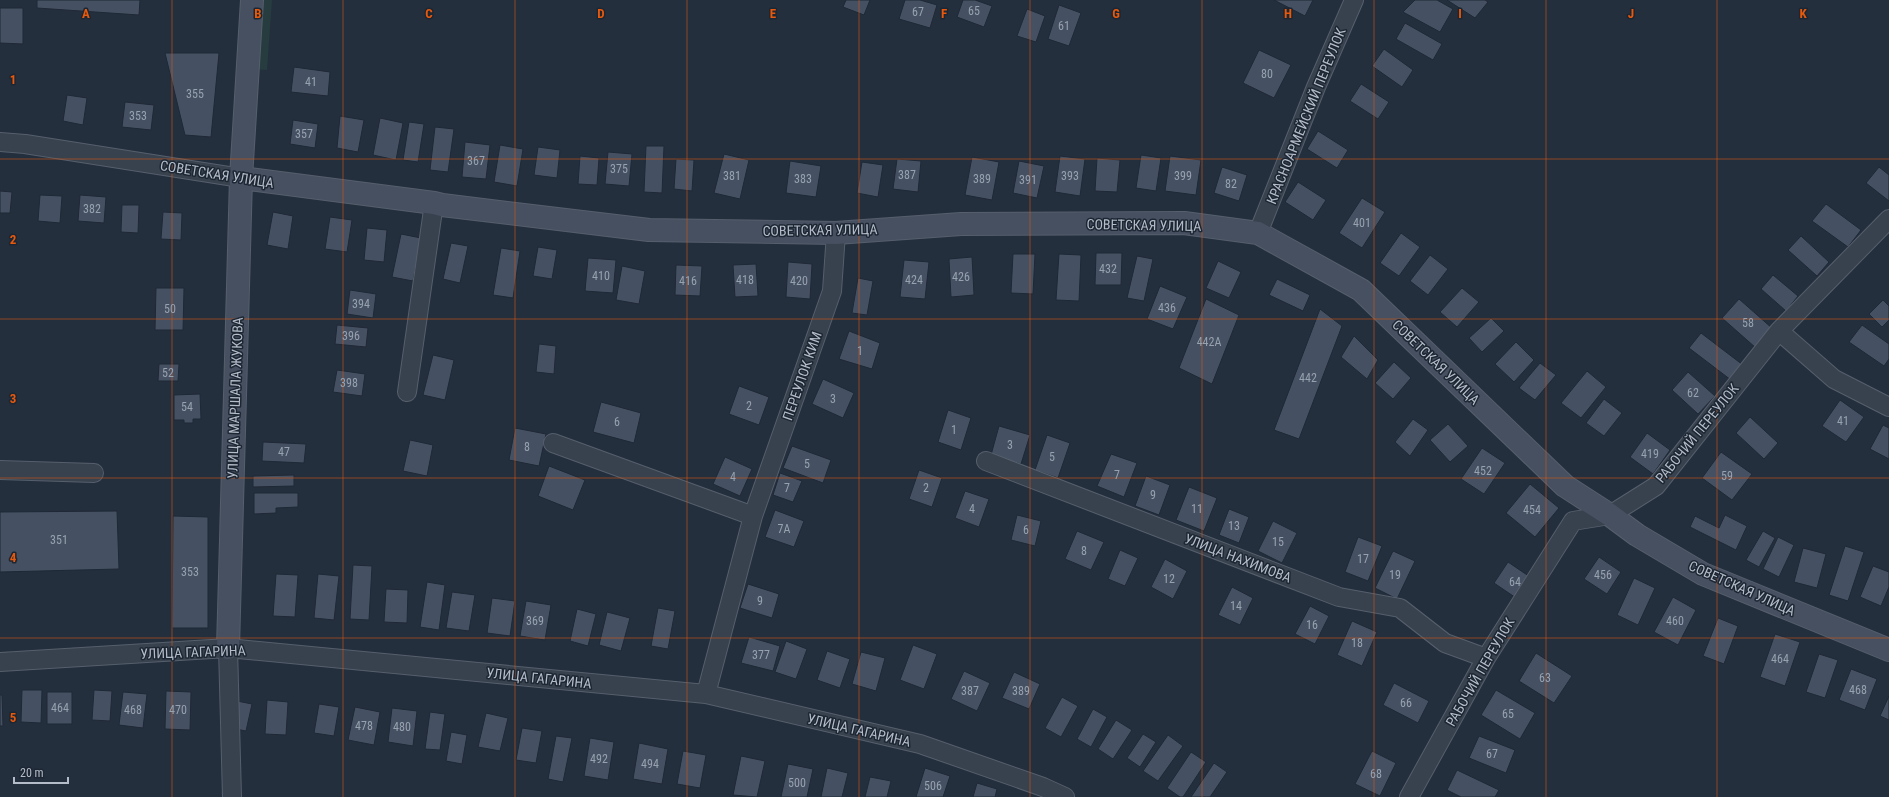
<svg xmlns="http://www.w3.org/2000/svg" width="1889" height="797" viewBox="0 0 1889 797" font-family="'Roboto Condensed',sans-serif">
	<rect width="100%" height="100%" fill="#242f3e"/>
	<path fill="#263c3f" d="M256,0H272L267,70L252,69Z"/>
	<path fill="#455162" stroke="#1f2835" d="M37,0H140L139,15L37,8Z
		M846,0H870L864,15L843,7Z
		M905,0H920L937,5L930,28L899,19Z
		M963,0H975L992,6L984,27L957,17Z
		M1274,0H1313L1305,16Z
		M1415,0H1437L1453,9L1440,32L1403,12Z
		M1447,0H1485L1488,2L1475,18Z
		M1059,5L1081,13L1069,46L1048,39Z
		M0,8H23V44L0,43Z
		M1027,9L1045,16L1036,42L1017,36Z
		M1405,23L1442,44L1433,60L1396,39Z
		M1384,49L1413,70L1402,87L1372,66Z
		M1259,50L1291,65L1274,98L1243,83Z
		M165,53H219L211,137L185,135Z
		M294,67L330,72L328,96L291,92Z
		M1361,84L1389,102L1378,119L1350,101Z
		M67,95L87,98L83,125L63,121Z
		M125,102L154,105L151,130L122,127Z
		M340,116L364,120L358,152L337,148Z
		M380,118L403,123L396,160L373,155Z
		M293,120L318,124L315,148L290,144Z
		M409,122L424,124L418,162L403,160Z
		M435,127L454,129L448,172L430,170Z
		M1318,131L1348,150L1337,168L1307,149Z
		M465,142L490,145L486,179L462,177Z
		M500,145L523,149L517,186L494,182Z
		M646,146H664L662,193L644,192Z
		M538,147L560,150L557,178L534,175Z
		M608,152L632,154L629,186L605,184Z
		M724,154L749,160L740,199L714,193Z
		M1141,155L1161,158L1156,191L1136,188Z
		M580,156L599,158L597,185L578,184Z
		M1060,156L1085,159L1080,196L1055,192Z
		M1170,156L1201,160L1196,195L1165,191Z
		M972,157L999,162L992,200L965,195Z
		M1097,158L1120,160L1117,192L1095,191Z
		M676,159L694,160L692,191L674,189Z
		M897,159L921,161L918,192L893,189Z
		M790,161L821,166L816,197L786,193Z
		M1019,161L1044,166L1037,198L1013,193Z
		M862,162L883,165L878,197L857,193Z
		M1222,167L1247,175L1239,201L1214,193Z
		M1879,167L1889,175V201L1866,183Z
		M1298,182L1326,200L1313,220L1285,202Z
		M0,191L12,192L10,213H0Z
		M40,195L62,196L60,223L38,221Z
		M80,195L106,197L104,223L78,221Z
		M1362,198L1385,212L1362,248L1339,233Z
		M1826,204L1861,230L1848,247L1812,221Z
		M122,205H139L138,233L121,232Z
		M163,212L182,213L181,240L161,239Z
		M273,212L293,216L288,249L267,245Z
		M330,217L352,220L347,252L325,249Z
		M367,228L387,230L384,262L364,260Z
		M1401,233L1420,247L1399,276L1380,263Z
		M401,234L421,238L413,281L392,277Z
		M1801,236L1829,262L1817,276L1788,250Z
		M451,243L468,246L460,283L443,279Z
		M538,247L557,250L552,279L533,276Z
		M501,248L520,251L513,298L493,295Z
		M1096,253H1122L1121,285H1095Z
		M1013,254H1035L1033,294L1011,293Z
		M1059,254L1081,255L1079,301L1056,300Z
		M1430,255L1448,269L1428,295L1410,281Z
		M1137,256L1153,259L1144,301L1127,298Z
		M972,257L974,295L951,297L949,259Z
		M588,258L616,260L613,293L585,291Z
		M904,260L929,262L925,299L900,297Z
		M1218,261L1241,272L1229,298L1206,288Z
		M788,262L812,264L810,299L786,297Z
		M756,264L758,296L735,297L733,265Z
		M676,265L702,266L700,296L675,295Z
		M622,266L645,271L639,304L616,300Z
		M1773,275L1798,296L1786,311L1761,289Z
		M858,278L873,281L867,315L852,313Z
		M1277,279L1310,295L1303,311L1269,295Z
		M1160,286L1187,297L1173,329L1147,319Z
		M156,288H184L183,330H155Z
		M1462,288L1479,302L1457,327L1440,312Z
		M350,290L376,294L373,318L347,314Z
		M1206,299L1239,315L1212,384L1179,368Z
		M1739,299L1773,329L1756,348L1722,318Z
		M1883,300L1889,306V320L1882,327L1869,314Z
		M1320,309L1342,326L1299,439L1274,430Z
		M1491,318L1504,331L1482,352L1469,338Z
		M337,325L368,328L366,347L335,344Z
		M1862,325L1889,344V359L1884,366L1849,342Z
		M849,331L880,343L872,369L839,359Z
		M1701,333L1743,365L1731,380L1689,348Z
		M1354,336L1378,360L1367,379L1341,357Z
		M1516,342L1534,360L1514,382L1495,364Z
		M539,344L556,346L554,374L536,372Z
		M433,355L454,360L445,400L423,395Z
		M1394,362L1411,378L1393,399L1375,383Z
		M1540,363L1556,375L1535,400L1519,388Z
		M159,364H179L178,381H158Z
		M337,370L365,374L362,396L333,392Z
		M1587,371L1606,387L1581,418L1561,403Z
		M1688,372L1715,396L1698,414L1672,390Z
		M823,379L854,393L843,418L812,404Z
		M739,386L769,397L759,425L729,414Z
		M200,394L201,419H193V423H184V420H174V395Z
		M1604,399L1622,413L1604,436L1586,423Z
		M1840,400L1864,417L1846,442L1822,426Z
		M601,402L641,413L634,443L593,432Z
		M948,410L971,418L961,450L938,442Z
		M1750,417L1778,443L1764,459L1736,433Z
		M1413,419L1428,430L1410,456L1395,442Z
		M1448,424L1468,446L1450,462L1430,440Z
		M1883,425L1889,428V459L1870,449Z
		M999,426L1030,435L1021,464L991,455Z
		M515,428L546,434L539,466L509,460Z
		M1647,433L1670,450L1653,474L1630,457Z
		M1047,435L1070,443L1058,478L1035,470Z
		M410,440L433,445L427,476L403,471Z
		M263,442L306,444L304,463L262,461Z
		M792,446L831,460L823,483L783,468Z
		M1482,448L1505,463L1484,494L1461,479Z
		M1721,452L1752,474L1732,500L1702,478Z
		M1111,454L1137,463L1124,497L1097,486Z
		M725,457L752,469L740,496L713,484Z
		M549,466L585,480L573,510L538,496Z
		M919,470L942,478L932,507L909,499Z
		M780,473L802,481L793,502L773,495Z
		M294,475V486L253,487V476Z
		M1146,476L1170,485L1159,515L1135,506Z
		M1530,484L1559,508L1535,537L1506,513Z
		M1189,487L1217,498L1204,531L1176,520Z
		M965,491L989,499L979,527L955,518Z
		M254,493H298V507L276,508V513L254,514Z
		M1229,509L1249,517L1239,543L1219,535Z
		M775,510L804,521L794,547L765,537Z
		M117,511L119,569L0,572V512Z
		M1017,515L1041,521L1035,546L1011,540Z
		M1725,515L1747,526L1736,550L1690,527L1695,516L1719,528Z
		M173,516L208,517V628H172Z
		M1273,521L1297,533L1282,563L1258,551Z
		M1077,531L1104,542L1091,570L1065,559Z
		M1763,531L1775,538L1759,567L1746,560Z
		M1358,537L1382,546L1368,581L1345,572Z
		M1778,537L1794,545L1779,577L1763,569Z
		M1845,546L1864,552L1848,601L1829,595Z
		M1803,548L1826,554L1817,588L1794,582Z
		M1120,550L1138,558L1125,586L1108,579Z
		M1393,551L1415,561L1397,599L1375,588Z
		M1599,557L1621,572L1607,594L1584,579Z
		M1165,559L1187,571L1173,599L1151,587Z
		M1508,562L1536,581L1522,602L1494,583Z
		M353,565L372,566L369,620L350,619Z
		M1873,566L1889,572V587L1881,606L1860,597Z
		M276,574L298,575L295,617L273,616Z
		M318,574L339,576L334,620L314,618Z
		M1634,578L1655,588L1638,625L1617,615Z
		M427,582L445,585L439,630L420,627Z
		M748,584L779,594L772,618L740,608Z
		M1232,587L1253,598L1240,625L1218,615Z
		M386,589L408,590L407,623L384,622Z
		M452,592L475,595L469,631L446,628Z
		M1673,597L1696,610L1678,645L1654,632Z
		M492,598L515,601L510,636L487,633Z
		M526,601L551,605L545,640L520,636Z
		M1310,606L1329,616L1315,644L1295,634Z
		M658,608L675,611L668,649L651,646Z
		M577,609L596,614L588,646L570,641Z
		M607,612L630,618L621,651L599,645Z
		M1718,618L1738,626L1724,664L1703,656Z
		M1352,621L1377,632L1362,666L1337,655Z
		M1775,634L1800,642L1785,686L1760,677Z
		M749,637L780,646L773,671L741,663Z
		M786,641L807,649L796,679L775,672Z
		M913,645L937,654L924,689L900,680Z
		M827,651L850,659L840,688L817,680Z
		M861,652L885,658L876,691L852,684Z
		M1536,653L1572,676L1554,703L1519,681Z
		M1819,654L1838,660L1825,698L1806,692Z
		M1851,669L1877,679L1865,710L1839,700Z
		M964,671L990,683L977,711L951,699Z
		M1014,672L1040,684L1029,709L1002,698Z
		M1394,683L1429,701L1418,723L1383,705Z
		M22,690H42L41,723L21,722Z
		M94,690L112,691L110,721L92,720Z
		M1496,690L1535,713L1520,739L1481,715Z
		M166,691L191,692L190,730L165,729Z
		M47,692H72V724H47Z
		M123,692L147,694L143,728L119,725Z
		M0,695H2L3,726H0Z
		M1889,696V720L1880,716Z
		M1062,697L1078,706L1061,737L1045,728Z
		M267,700L288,702L286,735L265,734Z
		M237,701L252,704L246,731L231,728Z
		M319,704L339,707L334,736L314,733Z
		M355,707L380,712L374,745L348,740Z
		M392,708L417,711L413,746L388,742Z
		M1093,709L1107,717L1091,747L1077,739Z
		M430,712L445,714L440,750L425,749Z
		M486,713L508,718L500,751L478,747Z
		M1116,720L1132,730L1113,759L1098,749Z
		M522,728L542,731L536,763L516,760Z
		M451,732L467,735L462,764L446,761Z
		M1143,734L1156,742L1140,767L1127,758Z
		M1168,735L1183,746L1158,781L1143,771Z
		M556,736L572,738L563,782L548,779Z
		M1479,736L1515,750L1506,773L1469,758Z
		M590,738L614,742L608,780L584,776Z
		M639,743L668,749L662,784L633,779Z
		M683,751L706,755L700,788L677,784Z
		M1372,751L1396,763L1380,796L1355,784Z
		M1191,752L1206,762L1183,797H1180L1167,788Z
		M741,756L765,761L757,797L733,795Z
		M1214,763L1227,772L1210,797H1191Z
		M788,764L813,769L807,797H781Z
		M827,768L848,773L842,797H821Z
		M925,768L950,776L943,797H916Z
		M1457,770L1499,790L1495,797H1461L1447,790Z
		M870,777L891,781L887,797H865Z
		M977,783L997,789L995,797H973Z"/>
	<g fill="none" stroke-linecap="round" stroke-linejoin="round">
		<defs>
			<path id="street" d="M0,142L25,144L241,178
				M1258,233L1316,87L1354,0
				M1779,331L1834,379L1889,407
				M407,392L434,203
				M553,443L753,516
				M986,461L1339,597L1400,608L1445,643L1486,658
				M0,470L94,473
				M228,648L232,797
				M0,662L228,648L706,694L920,744L1043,787L1065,797
				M706,694L753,516L832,291L836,233
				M1409,797L1486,658L1573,521L1610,515L1656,486L1779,331L1889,219"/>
			<path id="secondary" d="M241,178L434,203L442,205L649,230L836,233L961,224L1184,223L1258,233L1361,290L1565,486L1610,515L1637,535L1703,574L1889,650
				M228,648L241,178L252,0"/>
		</defs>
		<use href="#street" stroke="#565f6c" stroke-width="20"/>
		<use href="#secondary" stroke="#565f6c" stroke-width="24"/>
		<use href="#street" stroke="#38414e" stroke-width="18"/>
		<use href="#secondary" stroke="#465061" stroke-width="22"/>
	</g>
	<path fill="none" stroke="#e8590c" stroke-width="1" stroke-opacity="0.55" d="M172,0V797M343,0V797M515,0V797M687,0V797M859,0V797M1030,0V797M1202,0V797M1374,0V797M1546,0V797M1717,0V797M0,159H1889M0,319H1889M0,478H1889M0,638H1889"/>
	<g text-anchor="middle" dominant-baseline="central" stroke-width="3" stroke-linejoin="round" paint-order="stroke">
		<g font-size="12" fill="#98a1af">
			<text x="974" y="11">65</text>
			<text x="918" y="12">67</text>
			<text x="1064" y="26">61</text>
			<text x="1267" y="74">80</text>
			<text x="311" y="82">41</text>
			<text x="195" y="94">355</text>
			<text x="138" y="116">353</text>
			<text x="304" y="134">357</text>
			<text x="476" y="161">367</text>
			<text x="619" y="169">375</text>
			<text x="907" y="175">387</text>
			<text x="732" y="176">381</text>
			<text x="1070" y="176">393</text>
			<text x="1183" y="176">399</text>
			<text x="803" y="179">383</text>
			<text x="982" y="179">389</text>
			<text x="1028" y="180">391</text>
			<text x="1231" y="184">82</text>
			<text x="92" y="209">382</text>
			<text x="1362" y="223">401</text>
			<text x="1108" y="269">432</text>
			<text x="601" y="276">410</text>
			<text x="961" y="277">426</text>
			<text x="745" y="280">418</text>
			<text x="914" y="280">424</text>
			<text x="688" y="281">416</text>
			<text x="799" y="281">420</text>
			<text x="361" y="304">394</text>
			<text x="1167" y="308">436</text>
			<text x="170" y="309">50</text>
			<text x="1748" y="323">58</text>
			<text x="351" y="336">396</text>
			<text x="1209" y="342">442А</text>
			<text x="860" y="351">1</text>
			<text x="168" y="373">52</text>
			<text x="1308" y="378">442</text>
			<text x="349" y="383">398</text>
			<text x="1693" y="393">62</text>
			<text x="833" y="399">3</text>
			<text x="749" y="406">2</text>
			<text x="187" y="407">54</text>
			<text x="1843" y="421">41</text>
			<text x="617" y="422">6</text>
			<text x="954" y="430">1</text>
			<text x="1010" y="445">3</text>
			<text x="527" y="447">8</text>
			<text x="284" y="452">47</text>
			<text x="1650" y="454">419</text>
			<text x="1052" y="457">5</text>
			<text x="807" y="464">5</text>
			<text x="1483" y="471">452</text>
			<text x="1117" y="475">7</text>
			<text x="1727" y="476">59</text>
			<text x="733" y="477">4</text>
			<text x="787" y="488">7</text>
			<text x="926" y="488">2</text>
			<text x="1153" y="495">9</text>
			<text x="972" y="509">4</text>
			<text x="1197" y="509">11</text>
			<text x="1532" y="510">454</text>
			<text x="1234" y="526">13</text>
			<text x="784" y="529">7А</text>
			<text x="1026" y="530">6</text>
			<text x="59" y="540">351</text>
			<text x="1278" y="542">15</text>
			<text x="1084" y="551">8</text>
			<text x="1363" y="559">17</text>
			<text x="190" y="572">353</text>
			<text x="1395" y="575">19</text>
			<text x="1603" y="575">456</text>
			<text x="1169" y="579">12</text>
			<text x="1515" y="582">64</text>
			<text x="760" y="601">9</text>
			<text x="1236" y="606">14</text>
			<text x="535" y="621">369</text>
			<text x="1675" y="621">460</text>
			<text x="1312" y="625">16</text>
			<text x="1357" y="643">18</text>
			<text x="761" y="655">377</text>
			<text x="1780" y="659">464</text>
			<text x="1545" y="678">63</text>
			<text x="1858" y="690">468</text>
			<text x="970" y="691">387</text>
			<text x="1021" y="691">389</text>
			<text x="1406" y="703">66</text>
			<text x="60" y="708">464</text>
			<text x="133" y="710">468</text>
			<text x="178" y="710">470</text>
			<text x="1508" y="714">65</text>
			<text x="364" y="726">478</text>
			<text x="402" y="727">480</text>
			<text x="1492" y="754">67</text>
			<text x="599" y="759">492</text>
			<text x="650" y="764">494</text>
			<text x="1376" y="774">68</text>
			<text x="797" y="783">500</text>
			<text x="933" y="786">506</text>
		</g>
		<g font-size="14" fill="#b4bcc9" stroke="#1d2633">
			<text transform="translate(1306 116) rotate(-68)">КРАСНОАРМЕЙСКИЙ ПЕРЕУЛОК</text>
			<text transform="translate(217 174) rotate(9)">СОВЕТСКАЯ УЛИЦА</text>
			<text transform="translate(1144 225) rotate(1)">СОВЕТСКАЯ УЛИЦА</text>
			<text transform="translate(820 230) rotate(-1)">СОВЕТСКАЯ УЛИЦА</text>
			<text transform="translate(1436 362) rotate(44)">СОВЕТСКАЯ УЛИЦА</text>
			<text transform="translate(802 376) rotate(-71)">ПЕРЕУЛОК КИМ</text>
			<text transform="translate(235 398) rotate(-88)">УЛИЦА МАРШАЛА ЖУКОВА</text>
			<text transform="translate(1697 433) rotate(-51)">РАБОЧИЙ ПЕРЕУЛОК</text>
			<text transform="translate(1238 558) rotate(21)">УЛИЦА НАХИМОВА</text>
			<text transform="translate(1742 588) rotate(24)">СОВЕТСКАЯ УЛИЦА</text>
			<text transform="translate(193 652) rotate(-2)">УЛИЦА ГАГАРИНА</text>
			<text transform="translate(1480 672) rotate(-60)">РАБОЧИЙ ПЕРЕУЛОК</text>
			<text transform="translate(539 678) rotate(6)">УЛИЦА ГАГАРИНА</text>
			<text transform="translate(859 730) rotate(13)">УЛИЦА ГАГАРИНА</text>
		</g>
	</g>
	<g font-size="13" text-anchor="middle" font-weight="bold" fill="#e8590c" stroke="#1d2633" stroke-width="3" stroke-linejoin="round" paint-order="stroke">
		<text x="86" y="18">A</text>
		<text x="258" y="18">B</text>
		<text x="429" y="18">C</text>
		<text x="601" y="18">D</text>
		<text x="773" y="18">E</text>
		<text x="944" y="18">F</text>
		<text x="1116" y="18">G</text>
		<text x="1288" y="18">H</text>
		<text x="1460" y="18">I</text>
		<text x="1631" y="18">J</text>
		<text x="1803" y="18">K</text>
		<text x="13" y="84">1</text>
		<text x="13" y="244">2</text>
		<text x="13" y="403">3</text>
		<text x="13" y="562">4</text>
		<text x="13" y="722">5</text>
	</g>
	<path d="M14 777v6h54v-6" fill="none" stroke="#b4bcc9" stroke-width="2"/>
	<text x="20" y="777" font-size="12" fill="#b4bcc9" stroke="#1d2633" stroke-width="3" paint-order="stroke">20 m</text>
</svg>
